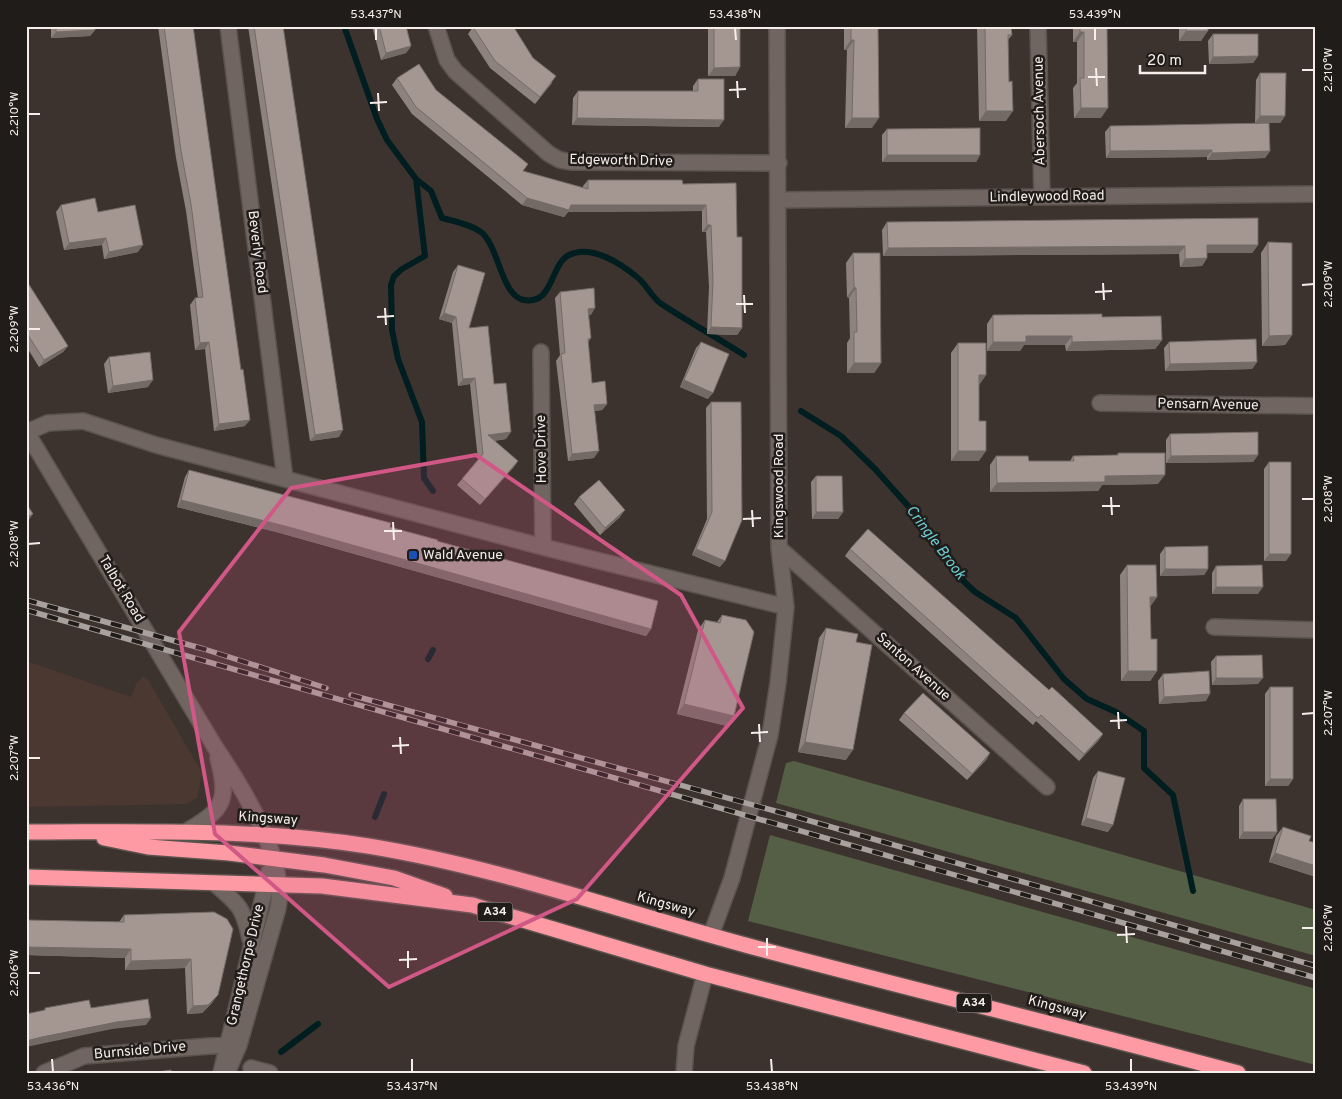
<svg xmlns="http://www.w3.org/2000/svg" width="1342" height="1099" viewBox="0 0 1342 1099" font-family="Overpass,sans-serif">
	<rect width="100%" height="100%" fill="#3d332e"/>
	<path fill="#4b3831" d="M26,661L131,697L137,683L143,677L147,678L202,773L197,798L186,804L26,807Z"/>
	<path fill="#555f45" d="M794,761L1316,910V956L776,803L786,763Z
		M770,835L1316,989V1065L748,921Z"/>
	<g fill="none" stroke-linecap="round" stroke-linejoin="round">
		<path stroke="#001e20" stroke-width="6" d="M344,26L377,119L387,140L416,179L431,191L442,218C454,221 470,224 481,232C499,246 501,296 524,300C554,305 550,264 569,255C591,244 620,263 637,277C646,284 651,296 660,303C687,321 716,337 744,355
			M416,179L425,256L402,269L394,276L391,285L392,330L398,359L422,422L424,478L433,491
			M801,411L841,436L875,469L910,508L954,572L975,592L1016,618L1064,679L1087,699L1116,712L1144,731V768L1173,795L1193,891
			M428,659L433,650
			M375,817L384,794
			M281,1052L318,1024"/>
		<defs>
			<path id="minor" d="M228,26L285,479
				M436,26L447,60L456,72L549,154L560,160L572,162L779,163
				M1038,26L1042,196
				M779,200L1316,194
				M541,352L543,547
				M1100,403L1316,406
				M26,431L215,747C242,787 287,858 278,908L239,1045L227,1073
				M27,432L48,423L83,421L156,445L543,547L786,607
				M779,548L1047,787
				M1214,627L1316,630
				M187,831C224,809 229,801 218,758
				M214,883C238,904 243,906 250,939
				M711,935L732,878L770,735L778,683L786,607L779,548L777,26
				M251,1068L270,1073
				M44,1073L84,1056L235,1044
				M221,1073L269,872
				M684,1073L686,1046L705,974"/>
			<path id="highway" d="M26,832C141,832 254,828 368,846C497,867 623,912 749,946C911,989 1075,1029 1238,1073
				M104,838L148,847L229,853L324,865L394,878L445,896
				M26,877L322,886L472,905L705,974L1084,1073"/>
		</defs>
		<use href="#minor" stroke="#5a524d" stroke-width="18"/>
		<use href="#highway" stroke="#5a524d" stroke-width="18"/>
		<use href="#minor" stroke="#706560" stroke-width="15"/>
		<use href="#highway" stroke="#fe9aa3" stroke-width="15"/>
		<defs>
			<path id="rail" d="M26,600L204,649L326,688
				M26,610L1316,978
				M351,695L786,814L1316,966"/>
		</defs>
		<use href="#rail" stroke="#a9a19d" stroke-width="5.5"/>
		<use href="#rail" stroke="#201c1a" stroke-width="4" stroke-dasharray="11" stroke-linecap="butt"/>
	</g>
	<path fill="#8d827e" d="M51,26H95V30L90,36L51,38Z
		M158,26H193L245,426L214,431L205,349L195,350L190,305L195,298H198L186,211L176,158Z
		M248,26H283L339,437L310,441Z
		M372,26H406L411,46L406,53L381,60Z
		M708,26H740V67L735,76H708Z
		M844,26H878L872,128H845L847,50H844Z
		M977,26H1011L1012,35L1008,40L1006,121H979Z
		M1073,26H1107L1101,118H1074L1073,88L1077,83V42H1073Z
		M1179,26H1208L1201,41H1179Z
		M473,27L533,58L552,83L535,104L490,68L468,34Z
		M1213,34L1258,56L1253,63L1209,64L1208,41Z
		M1260,73L1285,116L1280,123H1255L1256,80Z
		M397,78L436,90L523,171L583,188V186L588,180L683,184L736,183L737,237L742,328L737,335L707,334L709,287L706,232H702V211L568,212L564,217L522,205L412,114L392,85Z
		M698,79L719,127L572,125L573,98L578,91H693V86Z
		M1110,126L1270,151L1265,158L1207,160V157L1106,158L1105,132Z
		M887,129L980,155L976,162H882V135Z
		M61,205L98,212L138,252L104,259L102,245L64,250L56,212Z
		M887,222L1258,245L1252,253H1207V258L1202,266L1180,267L1179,254L883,256L882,230Z
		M1268,242L1292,335L1285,345L1262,346L1261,253Z
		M853,253L881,363L874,373H847V343L850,338L849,298L847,297L846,263Z
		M458,265L469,328L494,384L506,439L494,441L518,461L513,468L480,505L457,485L462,479L478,460L470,384L458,386L452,323L439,319L453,272Z
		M26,280L68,346L63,352L39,367L26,346Z
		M560,292L591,315H588L591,338L588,342L592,383L607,404L602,410L594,411V458L568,461L556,361L560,355L555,298Z
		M993,315L1102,317L1162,340L1155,349L1066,351L1065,345H1024L1020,351H987V324Z
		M701,342L708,399L680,387L696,348Z
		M1169,342L1257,362L1252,369L1165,371L1164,348Z
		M958,343L986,375L979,385V461H951V353Z
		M109,357L148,387L108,393L104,364Z
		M711,402L720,567L692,555L707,519L706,408Z
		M1170,434L1258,455L1253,462L1166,463V440Z
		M1118,453L1158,484L1102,485L1098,491L990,492V465L996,456L1029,461H1070L1073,456L1117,455Z
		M1269,462L1286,561H1264V469Z
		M189,470L390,527L437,541L651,629L646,636L280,533L177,507L185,477Z
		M816,476L843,512L838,519H812L811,482Z
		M579,497L620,517L600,535L574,504Z
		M1165,547L1208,569L1204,575L1160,576V554Z
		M850,549L1049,690L1103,734L1098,741L1079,761L1036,721L1033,725L845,556Z
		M1127,565L1157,597L1150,606L1151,639L1157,671L1150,681H1121L1120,575Z
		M1216,566L1258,594H1212V573Z
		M722,615L734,716L727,726L677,714L698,630L705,620L717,622Z
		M826,628L856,642L846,760L798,752L819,638Z
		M1216,656L1258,684L1212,685L1211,662Z
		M1163,674L1206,701L1159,704L1158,681Z
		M1270,687L1293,779L1288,786H1265V694Z
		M904,713L990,753L986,760L967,780L899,720Z
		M1098,771L1108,832L1081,825L1093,778Z
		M1243,799L1277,832L1272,839H1239V806Z
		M1283,827L1309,841L1316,843V877L1269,862L1276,836Z
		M214,912L212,1003L202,1013L187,1014L185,968L125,970V958L26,955V920L119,922L124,915Z"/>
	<path fill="#736a66" d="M95,30L90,36L51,38L56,32Z
		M1186,31H1208L1201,41H1179Z
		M1080,32H1084L1077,42H1073Z
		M851,40H854L847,50H844Z
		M411,46L406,53L381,60L386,53Z
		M1258,56L1253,63L1209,64L1213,57Z
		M740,67L735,76H708L714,68Z
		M1081,108H1108L1101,118H1074Z
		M986,111H1013L1006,121H979Z
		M1260,116H1285L1280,123H1255Z
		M577,118L724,120L719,127L572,125Z
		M852,118H879L872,128H845Z
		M1212,150L1207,157L1106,158L1110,151Z
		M1270,151L1265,158L1207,160L1212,153Z
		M887,155H980L976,162H882Z
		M527,198L571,205H706L702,211L568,212L564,217L522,205Z
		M707,225H711L706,232H702Z
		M106,238L102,245L64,250L69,243Z
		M143,245L138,252L104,259L109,252Z
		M1207,245H1258L1252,253H1201Z
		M1185,246L1179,254L883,256L888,248Z
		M1207,258L1202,266L1180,267L1185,259Z
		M854,287L856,288L849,298L847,297Z
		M595,308L591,315L583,316L588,309Z
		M444,313L456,317L452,323L439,319Z
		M711,327L742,328L737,335L707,334Z
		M1292,335L1285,345L1262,346L1269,336Z
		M1026,336H1072L1065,345H1024L1020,351H987L993,342Z
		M1162,340L1155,349L1066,351L1072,342Z
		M209,342L205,349L195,350L200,343Z
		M68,346L63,352L39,367L44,360Z
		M1257,362L1252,369L1165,371L1170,364Z
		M854,363H881L874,373H847Z
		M979,375H986L979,385Z
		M475,378L470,384L458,386L463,379Z
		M153,380L148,387L108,393L113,386Z
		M684,380L713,393L708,399L680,387Z
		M607,404L602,410L589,412L594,405Z
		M250,420L245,426L214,431L219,424Z
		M343,430L339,437L310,441L315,435Z
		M511,432L506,439L483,442L488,435Z
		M599,451L594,458L568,461L572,454Z
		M958,451H986L979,461H951Z
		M1258,455L1253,462L1166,463L1171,456Z
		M518,461L513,468L480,505L485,499Z
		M1165,475L1158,484L1102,485L1098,491L990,492L997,483L1105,476Z
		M181,500L285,526L651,629L646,636L280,533L177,507Z
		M625,510L620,517L600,535L605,528Z
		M816,512H843L838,519H812Z
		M33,514L28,521L26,522V518Z
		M696,549L725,561L720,567L692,555Z
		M1269,554H1291L1286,561H1264Z
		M1165,569H1208L1204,575L1160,576Z
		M1216,587H1263L1258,594H1212Z
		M1150,597H1157L1150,607Z
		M1128,671H1157L1150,681H1121Z
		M1216,678H1263L1258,684L1212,685Z
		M1210,694L1206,701L1159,704L1164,697Z
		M684,704L734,716L727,726L677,714Z
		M1103,734L1098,741L1079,761L1084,754Z
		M805,742L853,750L846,760L798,752Z
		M990,753L986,760L967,780L972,774Z
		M1270,779H1293L1288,786H1265Z
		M1086,818L1113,825L1108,832L1081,825Z
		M1243,832H1277L1272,839H1239Z
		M1275,853L1316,866V877L1269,862Z
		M26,947L131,949L125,958L26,955Z
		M191,959L185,968L125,970L131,961Z
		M218,995L212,1003L202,1013L187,1014L193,1006Z
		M151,1018L146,1025L112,1029L26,1047V1041L42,1037L117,1022Z"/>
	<path fill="#a49792" stroke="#736a66" d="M56,26H95V30L56,32Z
		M164,26H193L241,370L243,369L250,420L219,424L209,342L200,343L195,298L203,297L191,204L181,151Z
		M254,26H283L343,430L315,435Z
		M379,26H406L411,46L386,53Z
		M474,26H502V27L504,26H513L533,58L556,76L540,97L495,61L473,27Z
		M714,26H740V67L714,68Z
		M851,26H878L879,118H852L854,40H851Z
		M985,26H1011L1012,35H1008L1009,82L1012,81L1013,111H986Z
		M1080,26H1107L1108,108H1081L1080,78H1084V32H1080Z
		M1186,26H1208V31H1186Z
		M1213,34H1258V56L1213,57Z
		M419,64L436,90L528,164L523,171L588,189V180H682L683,184L736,183L737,237H742V328L711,327L713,280L711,225H707L706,205H571L569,210L527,198L416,107L397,78Z
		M1260,73H1286L1285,116H1260Z
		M698,79H724V120L577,118L578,91H698Z
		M1269,123L1270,151L1212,153V150L1110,151V126Z
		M980,128V155H887V129Z
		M95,198L98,212L135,205L143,245L109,252L106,238L69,243L61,205Z
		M1258,218V245H1207V258L1185,259V246L888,248L887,222Z
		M1268,242L1292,243V335L1269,336Z
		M853,253H880L881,363H854V332H857L856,288L854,287Z
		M458,265L485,273L469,328L488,326L494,384L506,383L511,432L488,435L518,461L485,499L462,479L483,454L475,378L463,379L456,317L444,313Z
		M26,280L68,346L44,360L26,332Z
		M594,288L595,308L588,309L591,338L588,339L592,383L605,381L607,404L594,405L599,451L572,454L561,354L565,353L560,292Z
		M1102,314V317L1161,316L1162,340L1072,342V336H1026V342H993V315Z
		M1256,339L1257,362L1170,364L1169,342Z
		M701,342L729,354L713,393L684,380Z
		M958,343H986V375H979V421H986V451H958Z
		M150,352L153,380L113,386L109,357Z
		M711,402H741L742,520L725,561L696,549L712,512Z
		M1258,432V455L1171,456L1170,434Z
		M1118,453H1165V475L1105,476V482L997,483L996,456H1028L1029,461H1074L1073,456L1118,455Z
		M1269,462H1291V554H1269Z
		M189,470L391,523L390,527L438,540L437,541L658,601L651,629L285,526L181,500Z
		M816,476H842L843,512H816Z
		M599,480L625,510L605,528L579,497Z
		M26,503L33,514L26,518Z
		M868,529L1049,690L1052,687L1103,734L1084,754L1041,715L1038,718L850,549Z
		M1208,546V569H1165V547Z
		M1127,565H1156L1157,597H1150L1151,639H1157V671H1128Z
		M1262,565L1263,587H1216V566Z
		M722,615L746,620L754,632L734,716L684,704L705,620L720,623Z
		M826,628L858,634L856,642L872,645L853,750L805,742Z
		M1262,655L1263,678H1216V656Z
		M1209,671L1210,694L1164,697L1163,674Z
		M1270,687H1293V779H1270Z
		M923,693L990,753L972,774L904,713Z
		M1098,771L1125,778L1113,825L1086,818Z
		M1243,799H1276L1277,832H1243Z
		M1283,827L1311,836L1309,841L1316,843V866L1275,853Z
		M214,912L227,919L233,929L218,995L208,1005L193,1006L191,959L131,961V949L26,947V920L124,922V915Z
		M148,999L151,1018L117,1022L42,1037L26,1041V1014L45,1010V1008L89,1000L91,1008Z
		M171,1070V1073H152Z"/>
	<path fill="#d15886" fill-opacity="0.2" stroke="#d15886" stroke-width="4" stroke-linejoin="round" d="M476,455L681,595L743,708L577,899L389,987L215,834L179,632L291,488Z"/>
	<path fill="none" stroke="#f5eeeb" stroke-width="2" d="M376,28V40M735,28L736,40M1095,28V40M1096,68L1097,86M1302,70H1314M1088,77H1105M737,81L738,98M729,90L746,89M378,93L379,111M370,103L387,102M28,114H40M1103,283L1104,300M1302,285L1314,284M1095,292L1112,291M744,295L745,313M736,304H753M385,308L386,325M377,317L394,316M28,329H40M1111,497L1112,515M1302,499H1314M1102,506H1120M752,510L753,527M743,519L761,518M393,522L394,540M384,531H402M28,544L40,543M1118,712L1119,729M1302,714L1314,713M1110,721L1127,720M759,724L760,742M751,733L768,732M400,737L401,754M392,746L409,745M28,758H40M1126,926L1127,943M1302,928H1314M1117,935L1135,934M767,938V956M758,947H776M408,951V968M399,960L417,959M28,973H40M52,1059L53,1072M412,1059V1072M771,1059L772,1072M1131,1059V1072"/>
	<rect fill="#1a4fb4" stroke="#201c1a" stroke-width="2" x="408" y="550" width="10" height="10" rx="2.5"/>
	<g text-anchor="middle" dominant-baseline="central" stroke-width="5" stroke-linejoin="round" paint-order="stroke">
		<g fill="#201c1a" stroke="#b5afac" stroke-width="1">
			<rect x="477.5" y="902.5" width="35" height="19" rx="4"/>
			<rect x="956.5" y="993.5" width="35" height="19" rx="4"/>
		</g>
		<g font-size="12" font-weight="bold" fill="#f5eeeb">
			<text x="495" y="912">A34</text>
			<text x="974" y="1003">A34</text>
		</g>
		<g font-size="14" fill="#f5eeeb" stroke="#201c1a">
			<text transform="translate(1040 111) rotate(-91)">Abersoch Avenue</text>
			<text transform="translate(621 161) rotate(1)">Edgeworth Drive</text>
			<text transform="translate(1047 197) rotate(-1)">Lindleywood Road</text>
			<text transform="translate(257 252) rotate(83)">Beverly Road</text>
			<text transform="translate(1208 405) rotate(1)">Pensarn Avenue</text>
			<text transform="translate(542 449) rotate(-91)">Hove Drive</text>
			<text transform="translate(779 486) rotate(-90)">Kingswood Road</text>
			<text transform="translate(121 589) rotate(59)">Talbot Road</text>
			<text transform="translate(913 667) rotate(42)">Santon Avenue</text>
			<text transform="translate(268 819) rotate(4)">Kingsway</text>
			<text transform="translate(666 905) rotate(16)">Kingsway</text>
			<text transform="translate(246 965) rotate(-77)">Grangethorpe Drive</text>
			<text transform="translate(1057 1008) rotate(15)">Kingsway</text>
			<text transform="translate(140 1051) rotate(-5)">Burnside Drive</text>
		</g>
		<g font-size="14" fill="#f5eeeb" stroke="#201c1a" text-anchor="start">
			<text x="423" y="555">Wald Avenue</text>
		</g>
		<g font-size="15" font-style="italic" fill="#6ed1d7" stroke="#201c1a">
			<text transform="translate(935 543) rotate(53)">Cringle Brook</text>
		</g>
	</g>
	<rect width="1342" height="1099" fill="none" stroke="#201c1a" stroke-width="55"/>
	<path d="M1140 65v8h65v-8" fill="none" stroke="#f5eeeb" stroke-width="2.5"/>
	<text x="1147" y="65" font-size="15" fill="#f5eeeb" stroke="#201c1a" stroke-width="4" paint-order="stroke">20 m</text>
	<rect x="28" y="28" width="1286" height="1044" fill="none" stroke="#f5eeeb" stroke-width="2"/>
	<g font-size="12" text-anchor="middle" fill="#f5eeeb">
		<text x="376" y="18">53.437°N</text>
		<text x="735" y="18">53.438°N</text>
		<text x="1095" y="18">53.439°N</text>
		<text transform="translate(1328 70) rotate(-90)" y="4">2.210°W</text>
		<text transform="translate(14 114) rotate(-90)" y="4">2.210°W</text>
		<text transform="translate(1328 284) rotate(-90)" y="4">2.209°W</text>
		<text transform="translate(14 329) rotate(-90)" y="4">2.209°W</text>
		<text transform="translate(1328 499) rotate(-90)" y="4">2.208°W</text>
		<text transform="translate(14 544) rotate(-90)" y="4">2.208°W</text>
		<text transform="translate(1328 713) rotate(-90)" y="4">2.207°W</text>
		<text transform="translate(14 758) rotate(-90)" y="4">2.207°W</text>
		<text transform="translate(1328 928) rotate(-90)" y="4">2.206°W</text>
		<text transform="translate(14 973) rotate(-90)" y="4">2.206°W</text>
		<text x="53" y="1090">53.436°N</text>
		<text x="412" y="1090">53.437°N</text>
		<text x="772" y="1090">53.438°N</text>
		<text x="1131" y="1090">53.439°N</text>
	</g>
</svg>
